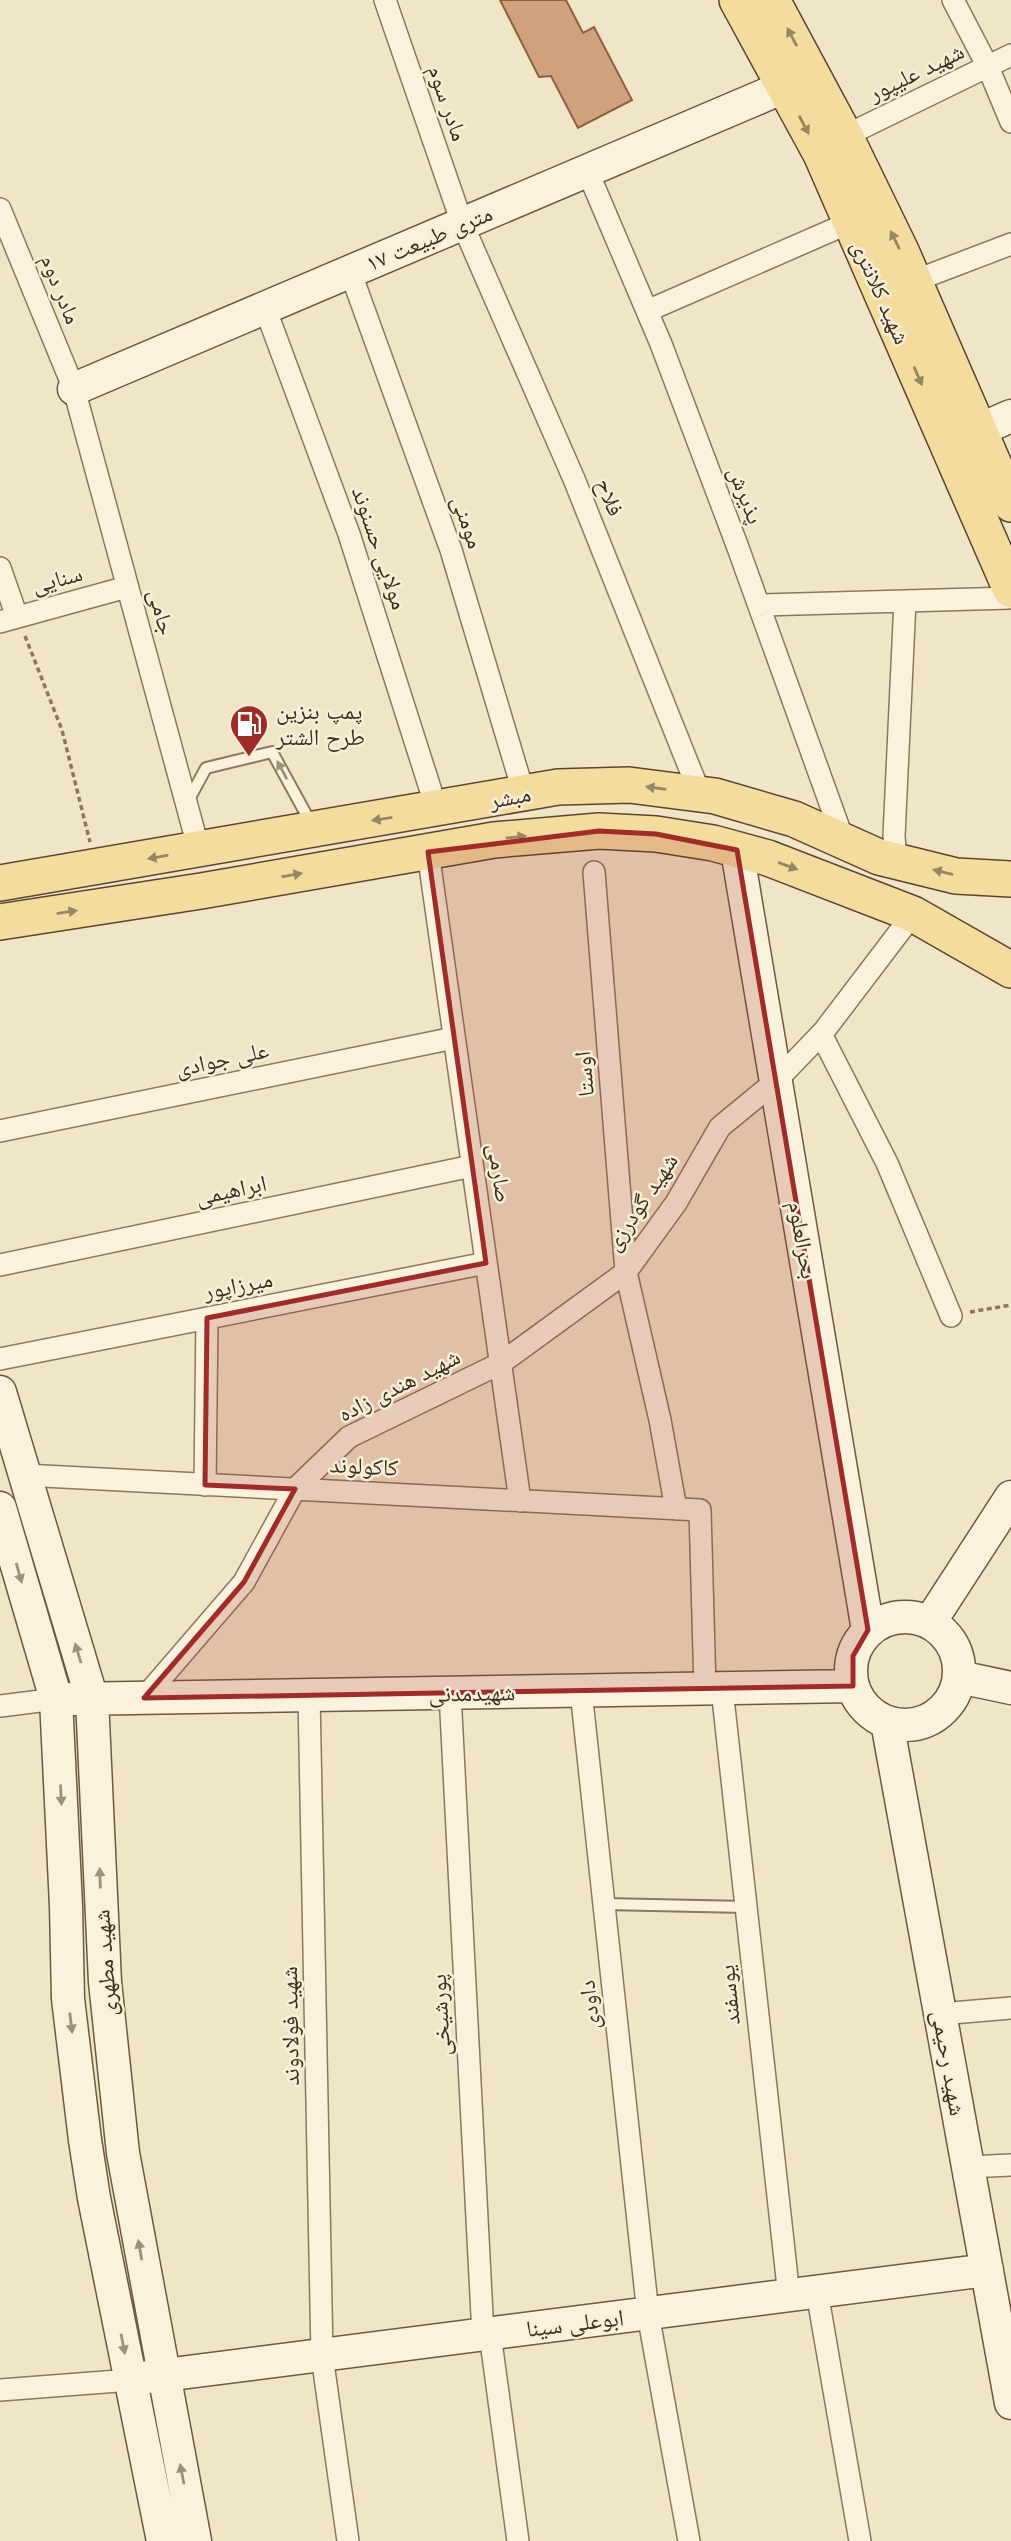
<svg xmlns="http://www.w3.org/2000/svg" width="1011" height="2541" viewBox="0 0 1011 2541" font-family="'Libre Baskerville','Noto Naskh Arabic',serif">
	<rect width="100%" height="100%" fill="#f0e5c7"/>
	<path fill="#cfa17c" stroke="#8d6140" stroke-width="2" d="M500,0H566L583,33L594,27L632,100L578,128L551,76L539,77Z"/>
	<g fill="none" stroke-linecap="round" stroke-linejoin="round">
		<defs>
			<path id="lane" d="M187,803L206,768L272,752L312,825
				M604,1904L746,1907"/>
			<path id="street" d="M385,0L462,223L574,479L700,794
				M953,0L988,67L1011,122
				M845,136L1011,55
				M587,170L661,344L737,545L844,842
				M0,209L74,389L199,850
				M350,271L451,550L524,794
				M914,281L1011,244
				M265,308L349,534L437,810
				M647,311L851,222
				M0,568L17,617
				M759,605L1011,598
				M0,622L127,587
				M428,852L520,1501
				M896,861L894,836L905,601
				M594,872L626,1272L660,1420L676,1509
				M821,1034L887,1163L951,1316
				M0,1131L454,1038
				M0,1265L472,1166
				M0,1359L486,1263
				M24,1475L700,1510L705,1689
				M205,1485L207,1318
				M722,1689L789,2296
				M581,1691L648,2314L689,2541
				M450,1693L483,2335
				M309,1695L322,2356L348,2541
				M144,1698L244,1582L295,1489L349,1437L501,1363L626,1272L676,1203L720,1127L776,1081L824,1031L913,914
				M0,1706L56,1699
				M940,2014L1011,2008
				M968,2167L1011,2165
				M817,2292L860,2541
				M490,2334L518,2541
				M0,2390L131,2380"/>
			<path id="secondary" d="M74,389L784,87
				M979,430L1011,416
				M737,850L868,1630
				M0,1392L92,1699L105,1982L123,2153L195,2541
				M0,1508L56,1699L66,1906L68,1999L85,2140L94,2198L163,2541
				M851 1671a54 54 0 1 1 108 0a54 54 0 1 1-108 0Z
				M930,1622L1011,1497
				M959,1677L1011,1688
				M70,1699L853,1686
				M887,1722L1011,2403
				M141,2378L987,2270"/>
			<path id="primary" d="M737,0L821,154L1011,590
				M772,0L845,136L901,251L1011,504
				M0,883L558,787L629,785L715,796L794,819L879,857L956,876L1011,879
				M0,922L201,891L494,840L599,831L656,834L713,843L768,858L913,914L1011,970"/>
		</defs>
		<use href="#lane" stroke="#8d775c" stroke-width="14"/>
		<use href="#street" stroke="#8d775c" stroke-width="24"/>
		<use href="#secondary" stroke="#6f583f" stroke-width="35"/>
		<use href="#primary" stroke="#5b4530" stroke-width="38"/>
		<path stroke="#8d775c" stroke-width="3.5" stroke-dasharray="5 3.5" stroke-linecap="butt" d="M25,636L62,730L90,842
			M970,1312L1011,1305"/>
		<use href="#lane" stroke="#faf2dc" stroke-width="10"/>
		<use href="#street" stroke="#faf2dc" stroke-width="21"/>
		<use href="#secondary" stroke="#faf2dc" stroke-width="32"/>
		<use href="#primary" stroke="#f4dc9f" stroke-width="35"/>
	</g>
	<defs><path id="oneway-solid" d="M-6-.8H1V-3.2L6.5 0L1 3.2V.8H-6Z" transform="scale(1.75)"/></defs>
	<g fill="#988660">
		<use href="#oneway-solid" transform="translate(792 37) rotate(-118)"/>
		<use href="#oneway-solid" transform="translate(804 125) rotate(62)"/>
		<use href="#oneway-solid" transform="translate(895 240) rotate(-116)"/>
		<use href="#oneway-solid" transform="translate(918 376) rotate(67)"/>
		<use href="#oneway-solid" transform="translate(656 788) rotate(-172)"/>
		<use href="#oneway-solid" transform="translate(382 819) rotate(171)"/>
		<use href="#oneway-solid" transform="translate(516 837) rotate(-6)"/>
		<use href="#oneway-solid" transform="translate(158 857) rotate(170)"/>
		<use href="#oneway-solid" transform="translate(788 866) rotate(20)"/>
		<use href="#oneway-solid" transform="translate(943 872) rotate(-166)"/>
		<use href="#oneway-solid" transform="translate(292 875) rotate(-10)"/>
		<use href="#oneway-solid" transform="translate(67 912) rotate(-9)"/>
	</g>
	<g fill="#9c907e">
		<use href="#oneway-solid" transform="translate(282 770) rotate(-118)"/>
		<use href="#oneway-solid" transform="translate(19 1573) rotate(74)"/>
		<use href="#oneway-solid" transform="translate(78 1653) rotate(-107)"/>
		<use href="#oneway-solid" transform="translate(61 1795) rotate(87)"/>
		<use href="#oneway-solid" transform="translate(100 1878) rotate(-92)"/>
		<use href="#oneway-solid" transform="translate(71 2023) rotate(83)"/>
		<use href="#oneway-solid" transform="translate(140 2250) rotate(-100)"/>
		<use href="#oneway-solid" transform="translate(123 2344) rotate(79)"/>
		<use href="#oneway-solid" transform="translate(182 2474) rotate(-101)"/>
	</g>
	<path fill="#9f2c29" fill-opacity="0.2" stroke="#9f2c29" stroke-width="5" stroke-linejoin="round" d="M599,831L656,834L737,850L868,1630L853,1656V1686L144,1698L244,1582L295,1489L205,1485L207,1318L486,1263L428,852Z"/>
	<defs>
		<symbol id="fuel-pin" viewBox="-11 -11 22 30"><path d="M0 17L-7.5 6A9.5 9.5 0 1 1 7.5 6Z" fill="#9f2c29" stroke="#f7efd8"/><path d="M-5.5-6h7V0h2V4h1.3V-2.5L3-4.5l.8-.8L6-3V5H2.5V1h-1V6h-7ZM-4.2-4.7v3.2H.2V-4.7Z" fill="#fff"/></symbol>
	</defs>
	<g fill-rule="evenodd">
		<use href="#fuel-pin" x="227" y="702" width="44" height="60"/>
	</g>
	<g text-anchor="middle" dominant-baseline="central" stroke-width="5" stroke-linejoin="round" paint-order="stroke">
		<g font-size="23" fill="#3d2f20" stroke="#f7efd8">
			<text transform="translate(916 72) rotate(-26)">شهید علیپور</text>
			<text transform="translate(448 103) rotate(71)">مادر سوم</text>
			<text transform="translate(429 238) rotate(-23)">۱۷ متری طبیعت</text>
			<text transform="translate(61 289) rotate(68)">مادر دوم</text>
			<text transform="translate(881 292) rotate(66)">شهید کلانتری</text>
			<text transform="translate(746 495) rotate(69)">پذیرش</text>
			<text transform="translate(610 497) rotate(68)">فلاح</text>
			<text transform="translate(468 522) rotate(71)">مومنی</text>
			<text transform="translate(380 548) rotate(71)">مولایی حسنوند</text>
			<text transform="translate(57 579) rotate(-15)">سنایی</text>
			<text transform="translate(162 612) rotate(75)">جامی</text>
			<text transform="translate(510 797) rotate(-11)">مبشر</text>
			<text transform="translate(222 1059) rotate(-12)">علی جوادی</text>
			<text transform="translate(584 1074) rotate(-95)">اوستا</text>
			<text transform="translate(500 1173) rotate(82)">صارمی</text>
			<text transform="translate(231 1190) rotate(-12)">ابراهیمی</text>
			<text transform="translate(641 1202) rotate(-56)">شهید گودرزی</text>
			<text transform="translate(803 1240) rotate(80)">بحرالعلوم</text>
			<text transform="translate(238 1285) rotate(-11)">میرزاپور</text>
			<text transform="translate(399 1385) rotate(-27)">شهید هندی زاده</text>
			<text transform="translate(364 1466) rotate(3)">کاکولوند</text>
			<text transform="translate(472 1693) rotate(-1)">شهیدمدنی</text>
			<text transform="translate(105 1963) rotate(-94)">شهید مطهری</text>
			<text transform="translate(729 1995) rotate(-96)">یوسفند</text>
			<text transform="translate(589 2005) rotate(-96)">داودی</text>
			<text transform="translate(440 2015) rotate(-93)">پورشیخی</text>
			<text transform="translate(290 2026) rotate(-91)">شهید فولادوند</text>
			<text transform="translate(949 2063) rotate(80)">شهید رحیمی</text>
			<text transform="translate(575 2323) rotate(-7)">ابوعلی سینا</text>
		</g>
		<g font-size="23" fill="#3d2f20" stroke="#f7efd8" text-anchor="start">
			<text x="276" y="711">پمپ بنزین<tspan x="276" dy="26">طرح الشتر</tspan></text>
		</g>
	</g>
</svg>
